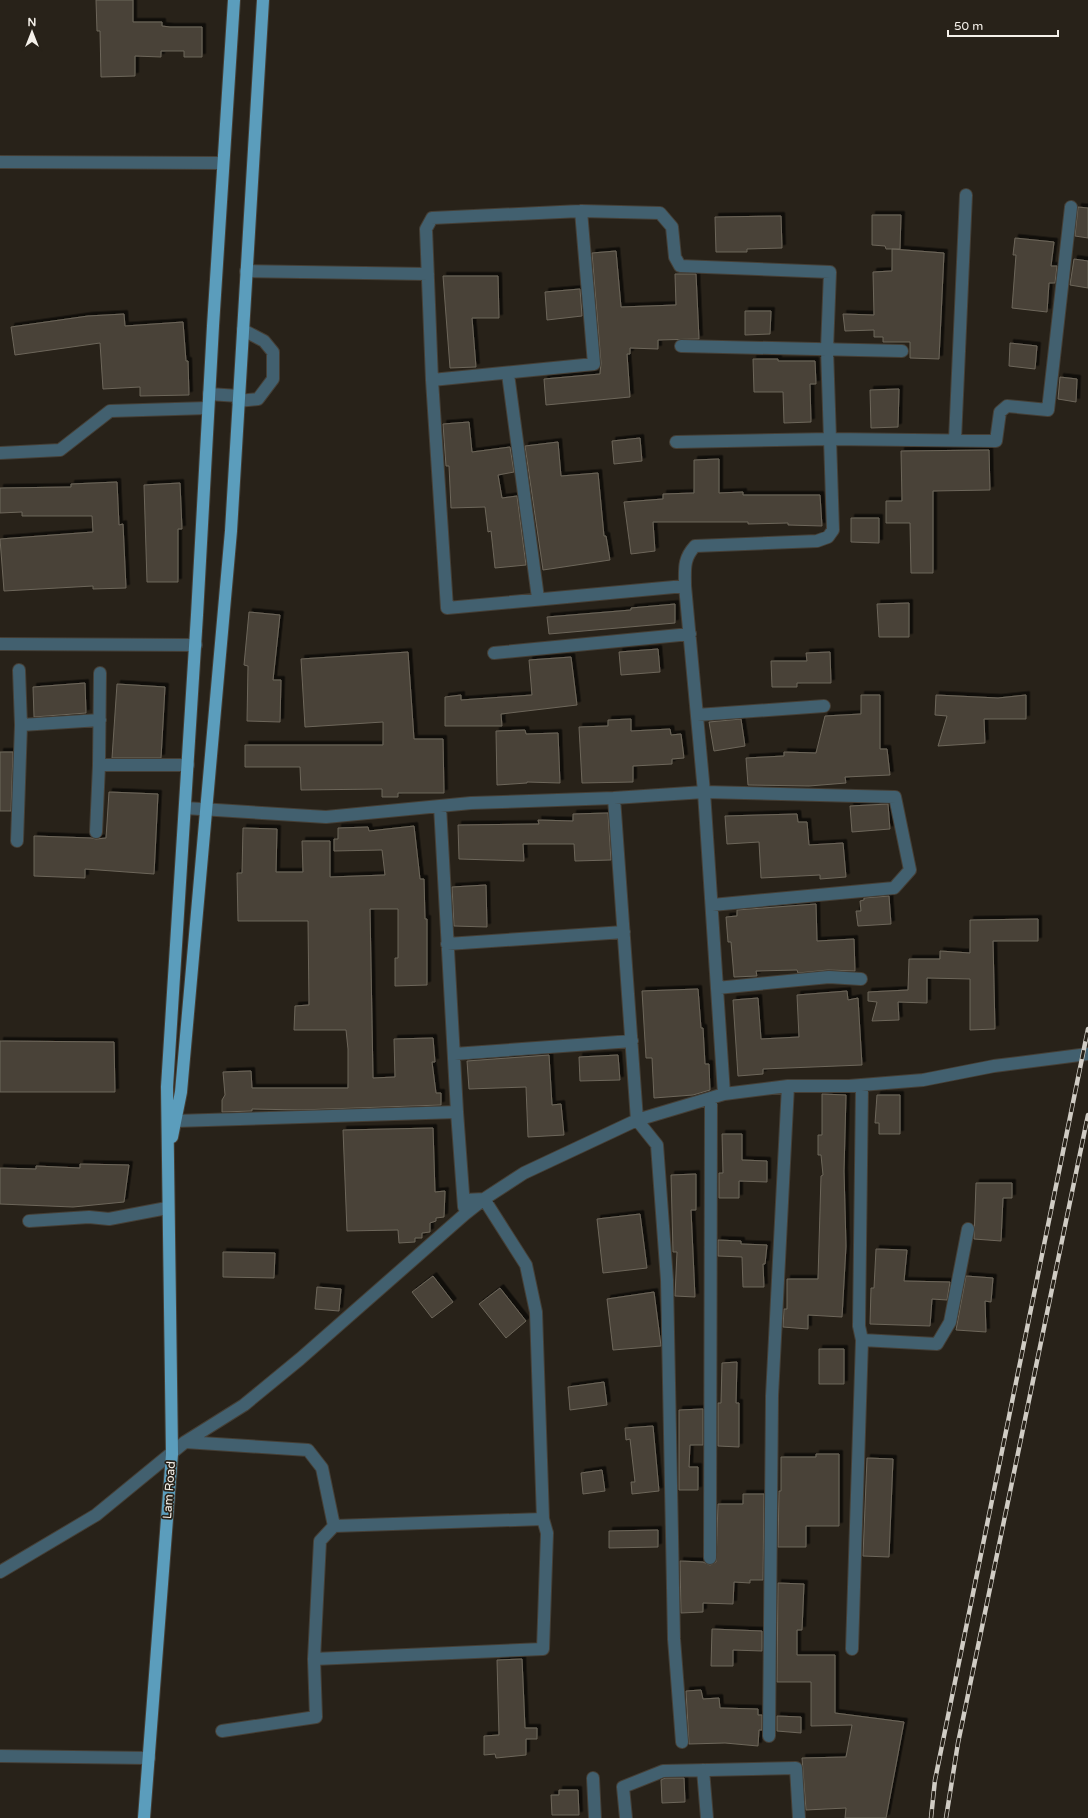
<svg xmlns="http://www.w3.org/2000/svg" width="1088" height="1818" viewBox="0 0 1088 1818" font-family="'Varela Round',sans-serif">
	<defs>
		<filter id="shadow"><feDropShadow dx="3.5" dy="-3.5" stdDeviation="0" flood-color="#0009"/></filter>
	</defs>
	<rect width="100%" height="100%" fill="#282219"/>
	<path fill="#494338" stroke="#6d665a" filter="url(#shadow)" d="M96,0H133V22H162V26L170,27H202V57H184V51H161V57L135,56V76L101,77L100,31H97Z
		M1078,207L1088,208V238L1075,236Z
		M872,215H901L900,249H886L885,246L872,245Z
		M781,216L782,248L747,249V252H716L715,217Z
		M1015,238L1054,242L1051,266H1057L1055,283H1049L1047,312L1012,308L1016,255H1013Z
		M892,249L944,253L939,359L910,358V342H883V337H874V330L845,331L843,314L874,315L873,272L892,271Z
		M616,251L621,307L676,305L675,274H696L699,339L658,340V349L630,348V354H627L630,397L546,405L544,379L600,374L601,363L592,253Z
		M1074,259L1088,261V288L1070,285Z
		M443,276H498L499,318H472L476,367L450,368Z
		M580,289L582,316L547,320L545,292Z
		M745,311H771L770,334L745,335Z
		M124,314L125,326L183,322L186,361H188L189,395L140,396V387L103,389L100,343L15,355L11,327L88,316Z
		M1010,343L1037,346L1035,369L1009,366Z
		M753,359H778V361H815L816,384H810L811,422L784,423L783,392H754Z
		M1060,377L1077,379L1076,402L1058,399Z
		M899,389L898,427L871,428L870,390Z
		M469,422L472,452L510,447L514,472L498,475L502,498L517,496L526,565L495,568L491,531L488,532L485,507L451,508L449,466H446L443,424Z
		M640,438L642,461L614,464L612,441Z
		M558,442L561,476L598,473L604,536H606L610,560L543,570L525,446Z
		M989,450L990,490L933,491V573H911L910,523H886V501H902L901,451Z
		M719,459V493L743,492V495H820L822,526L788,525V523L748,524V522H653L655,551L631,554L624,502L663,499V494L694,493V460Z
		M117,482L119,525L123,524L126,588L93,589V586L4,591L0,539L93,532L92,516H22V512L0,513V488L71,487V484Z
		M180,483L182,529H178V582H147L144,485Z
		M851,518H879V543L851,542Z
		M909,603V637H879L877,604Z
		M675,604V623L549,634L547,617L631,610V608Z
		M249,612L280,615L273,680H281L280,722L247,721L248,666L244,665Z
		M658,649L660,672L621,675L619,652Z
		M408,652L414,739H443L444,793H398V797H382V789L301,790L300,767H245V745H383V722L305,727L301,659Z
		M830,652L831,683H797V687H772L771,661H807L806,653Z
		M571,657L577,705L501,714L502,726H445V697L461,695V700L532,695L529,660Z
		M85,683L86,713L34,717L33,687Z
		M117,684L165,687L161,758H112Z
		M861,695H880V749H887L890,775L845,777L846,783L809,786L748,785L746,758L784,756V752L816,753L825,716L861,714Z
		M936,695L998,698L1026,695V719H984L985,743L938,746L947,716L935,715Z
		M631,719V731L670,729L671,735L681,734L684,758L672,759V764L633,766V782L582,783L579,727L608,726V720Z
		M741,719L745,746L714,751L709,722Z
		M525,730L526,734L558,733L560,783L527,782V783L497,785L496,731Z
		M0,752H13L11,811H0Z
		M109,792L158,794L154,874L85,869V878L34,876V836L91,838L96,839L106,838Z
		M888,804L890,829L852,832L850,806Z
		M608,813L611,860L575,861L574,844H523L524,861L459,859L458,825L539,824L538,820L573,821V814Z
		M797,814L798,822H807L809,845L843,843L846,877L820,879V875L761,878L759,842L727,844L725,816Z
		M414,826L420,879H424L425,919H427V985L395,986V958H398V909H370L373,1078L395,1077L394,1039L433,1038L435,1062H432L436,1093H441V1105L300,1110L252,1109V1111L222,1112V1100L225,1095L223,1072L251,1071L252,1088H348V1049L346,1030H294L295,1006L309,1005L308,921H238L237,873H242L243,828L277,829L276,872H303L302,841H330V877L385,875L382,850L334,851V839H338V828L368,827L369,831Z
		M486,885L487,927L454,926L452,887Z
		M889,896L891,924L858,926L856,911H861L860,901L864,900V898Z
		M816,904L817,941L854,939L855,971L828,970L798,973L797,970L756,971L757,976L734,977L731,942H728L726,917L737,916V910Z
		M1038,919V941H993L995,1029L970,1030V979L927,978V1003L898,1002L899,1020L872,1021L877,1002L868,1001V992L908,990L909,959H940V951L970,953V920Z
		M698,989L701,1028H703L705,1064H709L710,1090L693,1095L654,1098L652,1058H646L642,991Z
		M847,991L848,1000L858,998L862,1065L763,1069V1074L738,1076L733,1000L758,998L761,1039L799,1037L797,995Z
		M0,1041L114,1042L115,1092H0Z
		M549,1055L552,1105L561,1104L564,1135L528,1137L526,1087L469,1089L467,1061Z
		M618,1055L620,1080L580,1081L579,1057Z
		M822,1094L846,1095L844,1171L846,1246L842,1317L808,1315V1329L783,1327L784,1309H787V1279H818L821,1176L823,1175L821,1155H818V1135H822Z
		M877,1095H900V1134H879V1123H875Z
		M433,1128L435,1192L445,1191L444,1217L436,1218V1221L430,1223V1232L422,1233V1238H415V1242L399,1243L398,1230L347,1231L343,1130Z
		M722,1134H742V1160L767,1161V1182L739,1181V1198H719V1173H723Z
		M80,1164L129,1165L124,1202L73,1207L0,1204V1168L36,1169V1166L80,1168Z
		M696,1174V1210H691L695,1297L675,1296L677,1252H673L671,1175Z
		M976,1183H1012V1198H1003L1001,1241L974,1239Z
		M640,1214L647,1268L603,1273L597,1219Z
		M718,1240L741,1241V1244L767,1245L765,1264H763L764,1287H743L742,1257L718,1256Z
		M876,1249L907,1250L904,1281L950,1282L947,1300L932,1299L930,1326L870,1324L871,1288H874Z
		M223,1252L275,1253L274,1278L223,1277Z
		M433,1276L453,1302L432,1318L412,1292Z
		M966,1276L993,1278L991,1302L985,1301L986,1332L956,1330Z
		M317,1287L341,1289L339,1311L315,1309Z
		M500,1288L526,1321L506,1338L479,1304Z
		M654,1292L661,1346L613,1350L607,1299Z
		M819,1349H844V1384H819Z
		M737,1362L736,1403H739V1447L718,1446V1403H721L722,1363Z
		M604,1382L607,1405L570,1410L568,1387Z
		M703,1409V1445H690L689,1467H698V1490H679V1410Z
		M653,1426L659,1491L632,1494L631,1482H635L630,1439L626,1440L625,1428Z
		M816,1454H839V1526H806V1547H778L779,1491H781V1457H816Z
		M867,1458L893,1459L889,1557L863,1556Z
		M602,1470L605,1491L583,1494L581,1473Z
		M743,1494H764L763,1580H750V1583L734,1582L733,1604L703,1603V1612L681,1613L680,1561L703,1562L710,1565L716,1562L718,1504H743Z
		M658,1530V1547L609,1548V1531Z
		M778,1583L804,1584L802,1630H797V1655H835V1713L904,1722L886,1818H845L846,1808L806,1810L802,1758L846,1757L852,1725L811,1726V1682H777Z
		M712,1629L762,1631V1651L733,1650V1666H711Z
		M522,1659L525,1728H537V1739H526V1755L496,1758L495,1754L484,1755V1736L499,1735L497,1660Z
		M701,1690L703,1699L719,1698L720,1708L758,1709V1715H762V1730H759L758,1746L725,1743L689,1744L686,1691Z
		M777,1716L801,1717V1733L777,1731Z
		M665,1778H684L685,1802L662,1803L661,1780Z
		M559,1790H578L579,1815H552L551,1795H559Z"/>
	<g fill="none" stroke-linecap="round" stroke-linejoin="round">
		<defs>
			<path id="minor" d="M0,162L223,163
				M581,211L594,364L432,380L447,608L685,586
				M246,271L428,274
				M681,346L902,351
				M508,374L538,598
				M432,380L426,229L432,218L581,211L660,213L672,227L675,257L680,266L830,272L827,349L830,439L676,442
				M209,394L239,396
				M238,401L258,399L273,379V352L264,341L243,330
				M955,440L966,195
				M0,453L60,450L110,411L208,408
				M0,644L196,645
				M494,653L690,634
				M19,670L21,725L100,720
				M100,673L99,765H188
				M697,715L824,706
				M614,798L704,792L895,797L910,870L894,888L712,905
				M440,806L457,1112L464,1207
				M185,808L326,817L471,803L614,798L637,1120L657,1145L667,1280L674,1639L682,1742
				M96,832L99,765
				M17,841L21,725
				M447,944L624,932
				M717,988L829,977L861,979
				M454,1054L632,1041
				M724,1094L704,792L685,586C685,569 683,559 695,546L817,541L828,537L833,530L830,439L996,441L1000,412L1007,406L1048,410L1071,207
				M175,1121L457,1112
				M464,1200L484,1199L526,1265L536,1312L543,1519L547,1533L543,1649L314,1659L320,1541L334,1526L543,1519
				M29,1221L89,1217L109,1219L167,1208
				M862,1340L937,1344L950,1322L968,1229
				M185,1442L308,1450L322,1468L334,1526
				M710,1558L711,1098
				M0,1572L96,1515L185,1442L244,1405L300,1359L465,1214L484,1199L524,1173L637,1120L724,1094L788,1086H849L923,1080L994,1066L1088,1054
				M852,1649L862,1340L859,1326L862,1085
				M222,1731L316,1717L314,1659
				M769,1736L772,1396L788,1086
				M0,1756L149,1758
				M703,1770L707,1818
				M593,1778L595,1818
				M626,1818L623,1787L663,1771L796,1768L799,1818"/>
			<path id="major" d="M172,1137L181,1092L231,531L263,0
				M144,1818L172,1454L167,1087L197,615L213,326L234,0"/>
		</defs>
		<use href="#minor" stroke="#453f36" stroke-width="14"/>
		<use href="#major" stroke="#453f36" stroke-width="14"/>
		<use href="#minor" stroke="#42606f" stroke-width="12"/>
		<use href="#major" stroke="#5b9dbc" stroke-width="12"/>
		<defs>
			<path id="rail" d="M931,1818L935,1780L1088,1029
				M946,1818L958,1743L1088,1115"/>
		</defs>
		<use href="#rail" stroke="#d0ccc4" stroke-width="4.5"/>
		<use href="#rail" stroke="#282219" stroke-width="3" stroke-dasharray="9" stroke-linecap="butt"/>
	</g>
	<g text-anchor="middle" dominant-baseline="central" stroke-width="3.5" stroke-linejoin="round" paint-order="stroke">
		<g font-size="12" fill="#f5f1ea" stroke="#282219">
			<text transform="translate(169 1490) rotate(-86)">Lam Road</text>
		</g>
	</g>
	<g transform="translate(32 32)" stroke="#282219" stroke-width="3" paint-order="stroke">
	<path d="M0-3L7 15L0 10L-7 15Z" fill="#f5f1ea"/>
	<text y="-6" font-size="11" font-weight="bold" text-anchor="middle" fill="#f5f1ea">N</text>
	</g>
	<path d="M948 30v6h110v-6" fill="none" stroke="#f5f1ea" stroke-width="2"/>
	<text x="954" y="30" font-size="12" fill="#f5f1ea" stroke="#282219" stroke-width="3" paint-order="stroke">50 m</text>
</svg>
